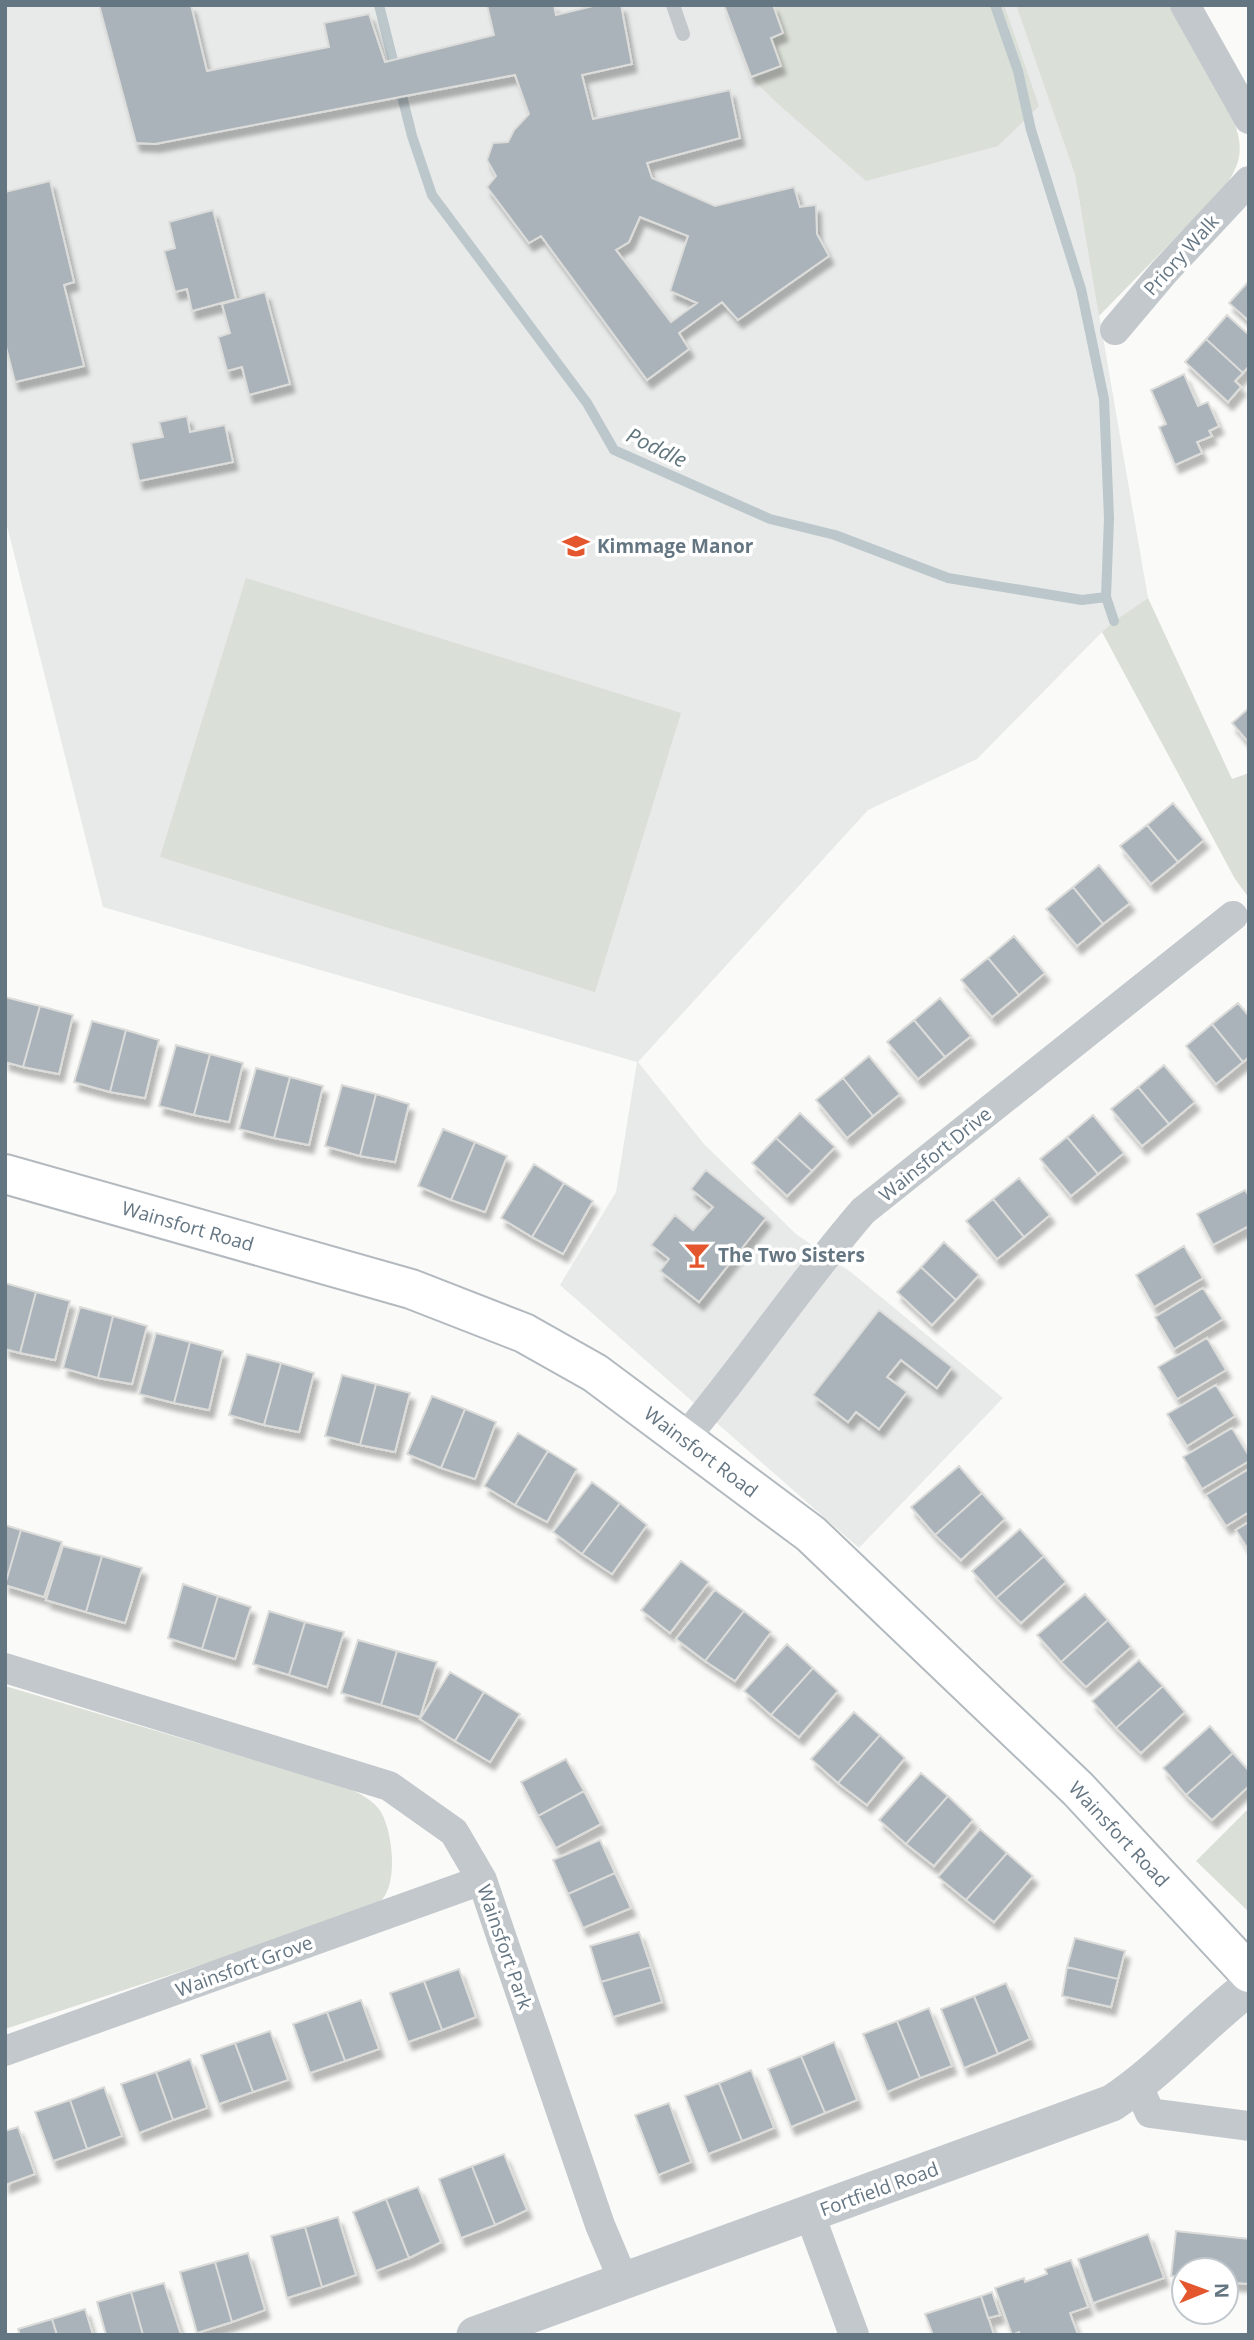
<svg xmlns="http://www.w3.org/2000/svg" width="1254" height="2340" viewBox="0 0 1254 2340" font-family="'Open Sans',sans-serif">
	<defs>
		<filter id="shadow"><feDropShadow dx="4.5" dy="8" stdDeviation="2" flood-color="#0004"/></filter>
	</defs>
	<rect width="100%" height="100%" fill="#fafaf8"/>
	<path fill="#e8e9e9" d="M5,5H1016L1075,175L1148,598L1114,621L1102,632L977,759L868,810L638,1062L704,1144L796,1234L852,1273L1003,1398L859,1548L560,1285L616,1192L637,1062L103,907L5,518Z"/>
	<path fill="#dadfd7" d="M773,5H1004L1039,106L998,146L866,181L777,103L751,77L781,66L771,38Z
		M1016,5H1169L1235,124C1244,151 1240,164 1225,187L1099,316L1075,175Z
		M246,578L681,713L595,992L160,857Z
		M1148,598L1232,779L1249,773V898L1235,879L1102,632L1114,621Z
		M5,1686L345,1787C358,1793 373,1799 381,1812C393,1833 399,1886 379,1903C374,1907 365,1910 359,1913L5,2029Z
		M1249,1808V1912L1196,1861Z"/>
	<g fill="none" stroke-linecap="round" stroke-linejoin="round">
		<path stroke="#bbc7cb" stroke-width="10" d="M379,5L412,136L432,195L587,403L614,450L770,519L835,535L948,578L1082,600L1106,597
			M995,5L1018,71L1031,130L1081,289L1104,399L1109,518L1106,597L1114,621"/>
	</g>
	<path fill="#aab3b9" stroke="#dcdcda" stroke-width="2" fill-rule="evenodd" filter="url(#shadow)" d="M99,5H191L207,71L329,47L324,23L369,14L385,62L494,35L487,5H554L556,15L597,5H621L632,64L582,75L593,119L730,90L740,138L647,163L652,178L715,206L794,187L800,207L816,205L817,234L829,256L738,320L722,302L679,333L689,349L647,380L541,236L529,243L487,187L496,176L487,160L493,143L508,142L514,130L529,114L515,75L155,144L136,143ZM640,217L688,236L670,291L697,303L671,322L616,250L629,242Z
		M724,5H773L783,33L771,38L781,66L751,77Z
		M50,181L74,282L64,285L84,366L15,382L5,343V192Z
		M213,210L236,299L192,311L187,289L175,292L164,251L175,248L169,222Z
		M1249,281V321L1229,303Z
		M265,292L290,384L249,395L242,367L227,371L218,337L230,333L222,304Z
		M1227,315L1249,335V366L1243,373L1206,339Z
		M1206,339L1243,373L1235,381L1241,387L1228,402L1185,362Z
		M1184,374L1198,406L1208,402L1219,426L1209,431L1212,436L1197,442L1202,453L1175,465L1159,427L1166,424L1151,390Z
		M187,416L190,432L225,425L233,462L139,481L131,443L163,437L159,422Z
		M1249,708V743L1232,723Z
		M1173,803L1204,840L1178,862L1147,825Z
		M1147,825L1178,862L1151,884L1120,846Z
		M1099,865L1130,903L1103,924L1073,887Z
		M1073,887L1103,924L1077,946L1046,909Z
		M1014,936L1045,973L1019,995L988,958Z
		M988,958L1019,995L992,1017L961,980Z
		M5,997L40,1006L23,1067L5,1062Z
		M940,998L971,1036L945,1057L914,1020Z
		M1238,1003L1249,1016V1057L1243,1062L1212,1024Z
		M40,1006L73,1015L59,1074L23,1067Z
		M914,1020L945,1057L918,1079L887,1042Z
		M92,1021L126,1030L110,1092L74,1082Z
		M1212,1024L1243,1062L1216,1084L1186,1046Z
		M126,1030L159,1040L145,1098L110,1092Z
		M176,1045L210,1054L194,1115L159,1106Z
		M210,1054L243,1063L229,1122L194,1115Z
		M869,1056L900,1094L873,1116L843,1078Z
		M1164,1065L1195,1102L1169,1124L1138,1087Z
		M256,1068L290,1077L274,1138L239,1129Z
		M290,1077L323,1086L309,1145L274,1138Z
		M843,1078L873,1116L847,1138L816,1100Z
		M342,1085L376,1094L360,1156L325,1146Z
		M1138,1087L1169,1124L1142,1146L1111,1109Z
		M376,1094L409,1104L395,1162L360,1156Z
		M800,1113L835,1147L812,1171L776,1138Z
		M1093,1115L1124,1153L1098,1174L1067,1137Z
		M443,1129L475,1142L451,1200L418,1186Z
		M1067,1137L1098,1174L1071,1196L1040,1159Z
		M776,1138L812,1171L787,1196L752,1163Z
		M475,1142L507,1156L485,1212L451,1200Z
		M534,1164L564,1183L532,1237L501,1218Z
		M706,1170L766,1218L699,1302L660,1271L669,1259L651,1245L675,1215L693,1230L713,1207L691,1189Z
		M1019,1178L1050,1215L1024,1237L993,1199Z
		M564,1183L593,1201L563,1254L532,1237Z
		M1245,1190L1249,1196V1226L1213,1245L1197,1214Z
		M993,1199L1024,1237L997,1259L966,1221Z
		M944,1242L979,1275L956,1300L921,1267Z
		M1184,1246L1203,1278L1154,1307L1136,1275Z
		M921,1267L956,1300L932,1325L897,1292Z
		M5,1283L36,1292L20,1353L5,1349Z
		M1203,1288L1223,1319L1174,1349L1155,1317Z
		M36,1292L70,1301L55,1360L20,1353Z
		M80,1307L113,1316L98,1378L63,1368Z
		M879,1310L952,1367L937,1388L901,1360L887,1377L907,1392L879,1429L856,1412L848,1422L813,1395Z
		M113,1316L147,1326L132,1384L98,1378Z
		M156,1333L190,1342L174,1403L139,1394Z
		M1207,1338L1226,1370L1177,1399L1158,1367Z
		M190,1342L223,1351L209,1410L174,1403Z
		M247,1354L281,1363L264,1425L229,1415Z
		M281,1363L314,1373L299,1432L264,1425Z
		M342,1375L376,1384L360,1445L325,1436Z
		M376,1384L410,1393L395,1452L360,1445Z
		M1216,1385L1235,1416L1187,1446L1167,1414Z
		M432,1396L465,1409L441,1468L407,1454Z
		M465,1409L496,1422L475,1479L441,1468Z
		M1232,1428L1249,1456V1461L1202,1489L1183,1457Z
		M518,1433L548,1451L515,1505L484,1486Z
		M548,1451L577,1469L547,1522L515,1505Z
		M959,1466L982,1493L935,1535L911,1507Z
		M1249,1469V1512L1226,1526L1206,1495Z
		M592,1482L620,1503L582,1554L553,1532Z
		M982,1493L1005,1519L961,1560L935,1535Z
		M620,1503L647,1525L612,1574L582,1554Z
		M1249,1522V1551L1236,1530Z
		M5,1525L21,1530L5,1585Z
		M1020,1529L1044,1556L996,1598L972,1571Z
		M21,1530L62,1542L44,1597L5,1585Z
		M63,1546L102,1556L86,1612L46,1600Z
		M102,1556L142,1568L125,1623L86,1612Z
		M1044,1556L1066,1582L1021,1623L996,1598Z
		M681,1561L709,1582L670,1633L641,1610Z
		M183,1584L218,1596L202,1649L168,1638Z
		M715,1590L744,1611L705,1661L676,1639Z
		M1085,1594L1108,1620L1061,1662L1037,1635Z
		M218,1596L251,1607L235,1659L202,1649Z
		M269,1611L305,1622L289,1675L253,1664Z
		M744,1611L771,1632L735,1681L705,1661Z
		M1108,1620L1131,1647L1086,1687L1061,1662Z
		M305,1622L344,1632L327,1687L289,1675Z
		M358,1640L397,1651L381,1705L341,1693Z
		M787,1644L813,1668L771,1715L744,1691Z
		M397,1651L437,1662L420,1717L381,1705Z
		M1139,1660L1163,1686L1116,1728L1092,1701Z
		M813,1668L838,1691L799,1737L771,1715Z
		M450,1672L484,1692L455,1741L420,1719Z
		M1163,1686L1185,1712L1141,1753L1116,1728Z
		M484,1692L520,1714L490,1762L455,1741Z
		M854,1712L880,1735L838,1783L811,1759Z
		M1210,1726L1233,1753L1186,1795L1163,1768Z
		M880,1735L905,1758L867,1805L838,1783Z
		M1233,1753L1249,1771V1786L1212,1820L1186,1795Z
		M566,1759L584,1791L538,1816L521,1782Z
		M921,1773L948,1796L906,1844L879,1820Z
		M584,1791L601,1824L556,1848L538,1816Z
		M948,1796L973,1820L934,1866L906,1844Z
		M980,1829L1007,1853L966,1900L938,1877Z
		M600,1840L615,1873L568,1894L553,1860Z
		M1007,1853L1033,1876L994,1922L966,1900Z
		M615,1873L631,1908L583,1928L568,1894Z
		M639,1932L651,1967L601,1982L590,1946Z
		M1075,1938L1125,1951L1118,1979L1067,1967Z
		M651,1967L662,2002L613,2017L601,1982Z
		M1067,1967L1118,1979L1111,2007L1062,1996Z
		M459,1969L476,2017L442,2030L424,1981Z
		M424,1981L442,2030L408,2042L390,1993Z
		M1006,1983L1030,2039L998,2054L974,1996Z
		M974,1996L998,2054L964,2068L941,2009Z
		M361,2000L379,2049L345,2061L327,2012Z
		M929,2008L952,2066L920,2078L897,2021Z
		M327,2012L345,2061L310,2073L293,2024Z
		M897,2021L920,2078L887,2092L863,2034Z
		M270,2031L288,2080L253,2092L235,2043Z
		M834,2042L857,2100L825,2113L801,2056Z
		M235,2043L253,2092L219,2104L201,2055Z
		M801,2056L825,2113L791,2127L768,2069Z
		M190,2059L207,2108L173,2120L156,2072Z
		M751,2070L774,2128L742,2141L719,2083Z
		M156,2072L173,2120L139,2133L121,2084Z
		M719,2083L742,2141L708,2154L685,2096Z
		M104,2087L122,2136L87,2149L70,2100Z
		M70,2100L87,2149L53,2161L35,2112Z
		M669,2103L691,2162L658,2175L635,2115Z
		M18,2127L35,2174L5,2185V2131Z
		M504,2154L527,2210L495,2225L472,2166Z
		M472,2166L495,2225L461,2238L439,2179Z
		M418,2187L441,2242L409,2258L386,2199Z
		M386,2199L409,2258L376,2271L353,2212Z
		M338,2217L356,2275L322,2287L305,2227Z
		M305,2227L322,2287L287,2298L271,2236Z
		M1176,2231L1249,2239V2284L1226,2282V2270H1184V2277L1171,2276Z
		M1148,2234L1164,2278L1093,2303L1078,2259Z
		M248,2253L265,2310L232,2322L215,2262Z
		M1071,2260L1088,2307L1070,2313L1078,2335H1020L1019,2332L1012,2335L995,2288L1024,2278L1025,2282L1047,2274L1045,2269Z
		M215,2262L232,2322L197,2333L180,2272Z
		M164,2283L181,2335H143L131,2292Z
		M131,2292L143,2335H106L97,2302Z
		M992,2292L1000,2315L988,2318L981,2296Z
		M981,2296L994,2335H933L925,2314Z
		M85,2309L93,2335H57L52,2319Z
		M52,2319L57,2335H20L18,2329Z"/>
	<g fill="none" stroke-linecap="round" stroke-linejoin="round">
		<defs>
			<path id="secondary" d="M5,1174L411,1289L524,1333L595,1373L811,1534L1078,1789L1249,1973"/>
		</defs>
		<use href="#secondary" stroke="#b3babf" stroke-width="42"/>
		<path stroke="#c3c8cc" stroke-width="14" d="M673,5L683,34"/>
		<path stroke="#c3c8cc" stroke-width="30" d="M1185,5L1249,119
			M1115,330L1164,272L1249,181
			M684,1439C746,1365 800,1284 863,1211L1233,916
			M5,1668L389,1786L454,1832L482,1880L600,2225L624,2282
			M5,2051L482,1880
			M1138,2086L1150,2113L1249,2126
			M810,2215L854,2335"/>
		<path stroke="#c3c8cc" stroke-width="37" d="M475,2335L1112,2103C1162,2070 1201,2024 1249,1987"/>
		<use href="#secondary" stroke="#fff" stroke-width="38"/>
	</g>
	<defs>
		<symbol id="university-bare" viewBox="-9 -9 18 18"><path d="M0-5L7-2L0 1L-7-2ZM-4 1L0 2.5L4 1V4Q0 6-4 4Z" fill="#e4572e" stroke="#fff" stroke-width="2.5" paint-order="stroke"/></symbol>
		<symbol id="bar-bare" viewBox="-9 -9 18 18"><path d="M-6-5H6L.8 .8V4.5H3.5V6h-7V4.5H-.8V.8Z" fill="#e4572e" stroke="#fff" stroke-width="2.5" paint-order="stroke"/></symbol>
	</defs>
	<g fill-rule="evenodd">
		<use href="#university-bare" x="557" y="527" width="38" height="38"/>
		<use href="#bar-bare" x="678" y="1236" width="38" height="38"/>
	</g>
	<g text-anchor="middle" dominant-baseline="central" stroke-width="7" stroke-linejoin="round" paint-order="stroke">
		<g font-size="19" fill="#657683" stroke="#fff">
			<text transform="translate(1181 255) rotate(-48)">Priory Walk</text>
			<text transform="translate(935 1154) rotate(-39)">Wainsfort Drive</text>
			<text transform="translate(188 1226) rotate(16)">Wainsfort Road</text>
			<text transform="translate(701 1452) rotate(37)">Wainsfort Road</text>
			<text transform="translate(1119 1834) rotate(47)">Wainsfort Road</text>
			<text transform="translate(505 1947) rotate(71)">Wainsfort Park</text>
			<text transform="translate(244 1966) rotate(-20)">Wainsfort Grove</text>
			<text transform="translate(879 2189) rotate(-20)">Fortfield Road</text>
		</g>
		<g font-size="19" font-weight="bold" fill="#657683" stroke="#fff" text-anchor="start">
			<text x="597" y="546">Kimmage Manor</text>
			<text x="718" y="1255">The Two Sisters</text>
		</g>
		<g font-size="21" font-style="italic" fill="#60757c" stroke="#fff">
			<text transform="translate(657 447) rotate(26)">Poddle</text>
		</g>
	</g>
	<rect width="1254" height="2340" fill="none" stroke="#657683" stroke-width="14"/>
	<g transform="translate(1205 2291) rotate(89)"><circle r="33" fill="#ffffff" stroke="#c1c8cd" stroke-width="2"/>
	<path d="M0-5L12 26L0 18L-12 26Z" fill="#e4572e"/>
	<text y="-10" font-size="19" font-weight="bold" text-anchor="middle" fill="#657683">N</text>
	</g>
</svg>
